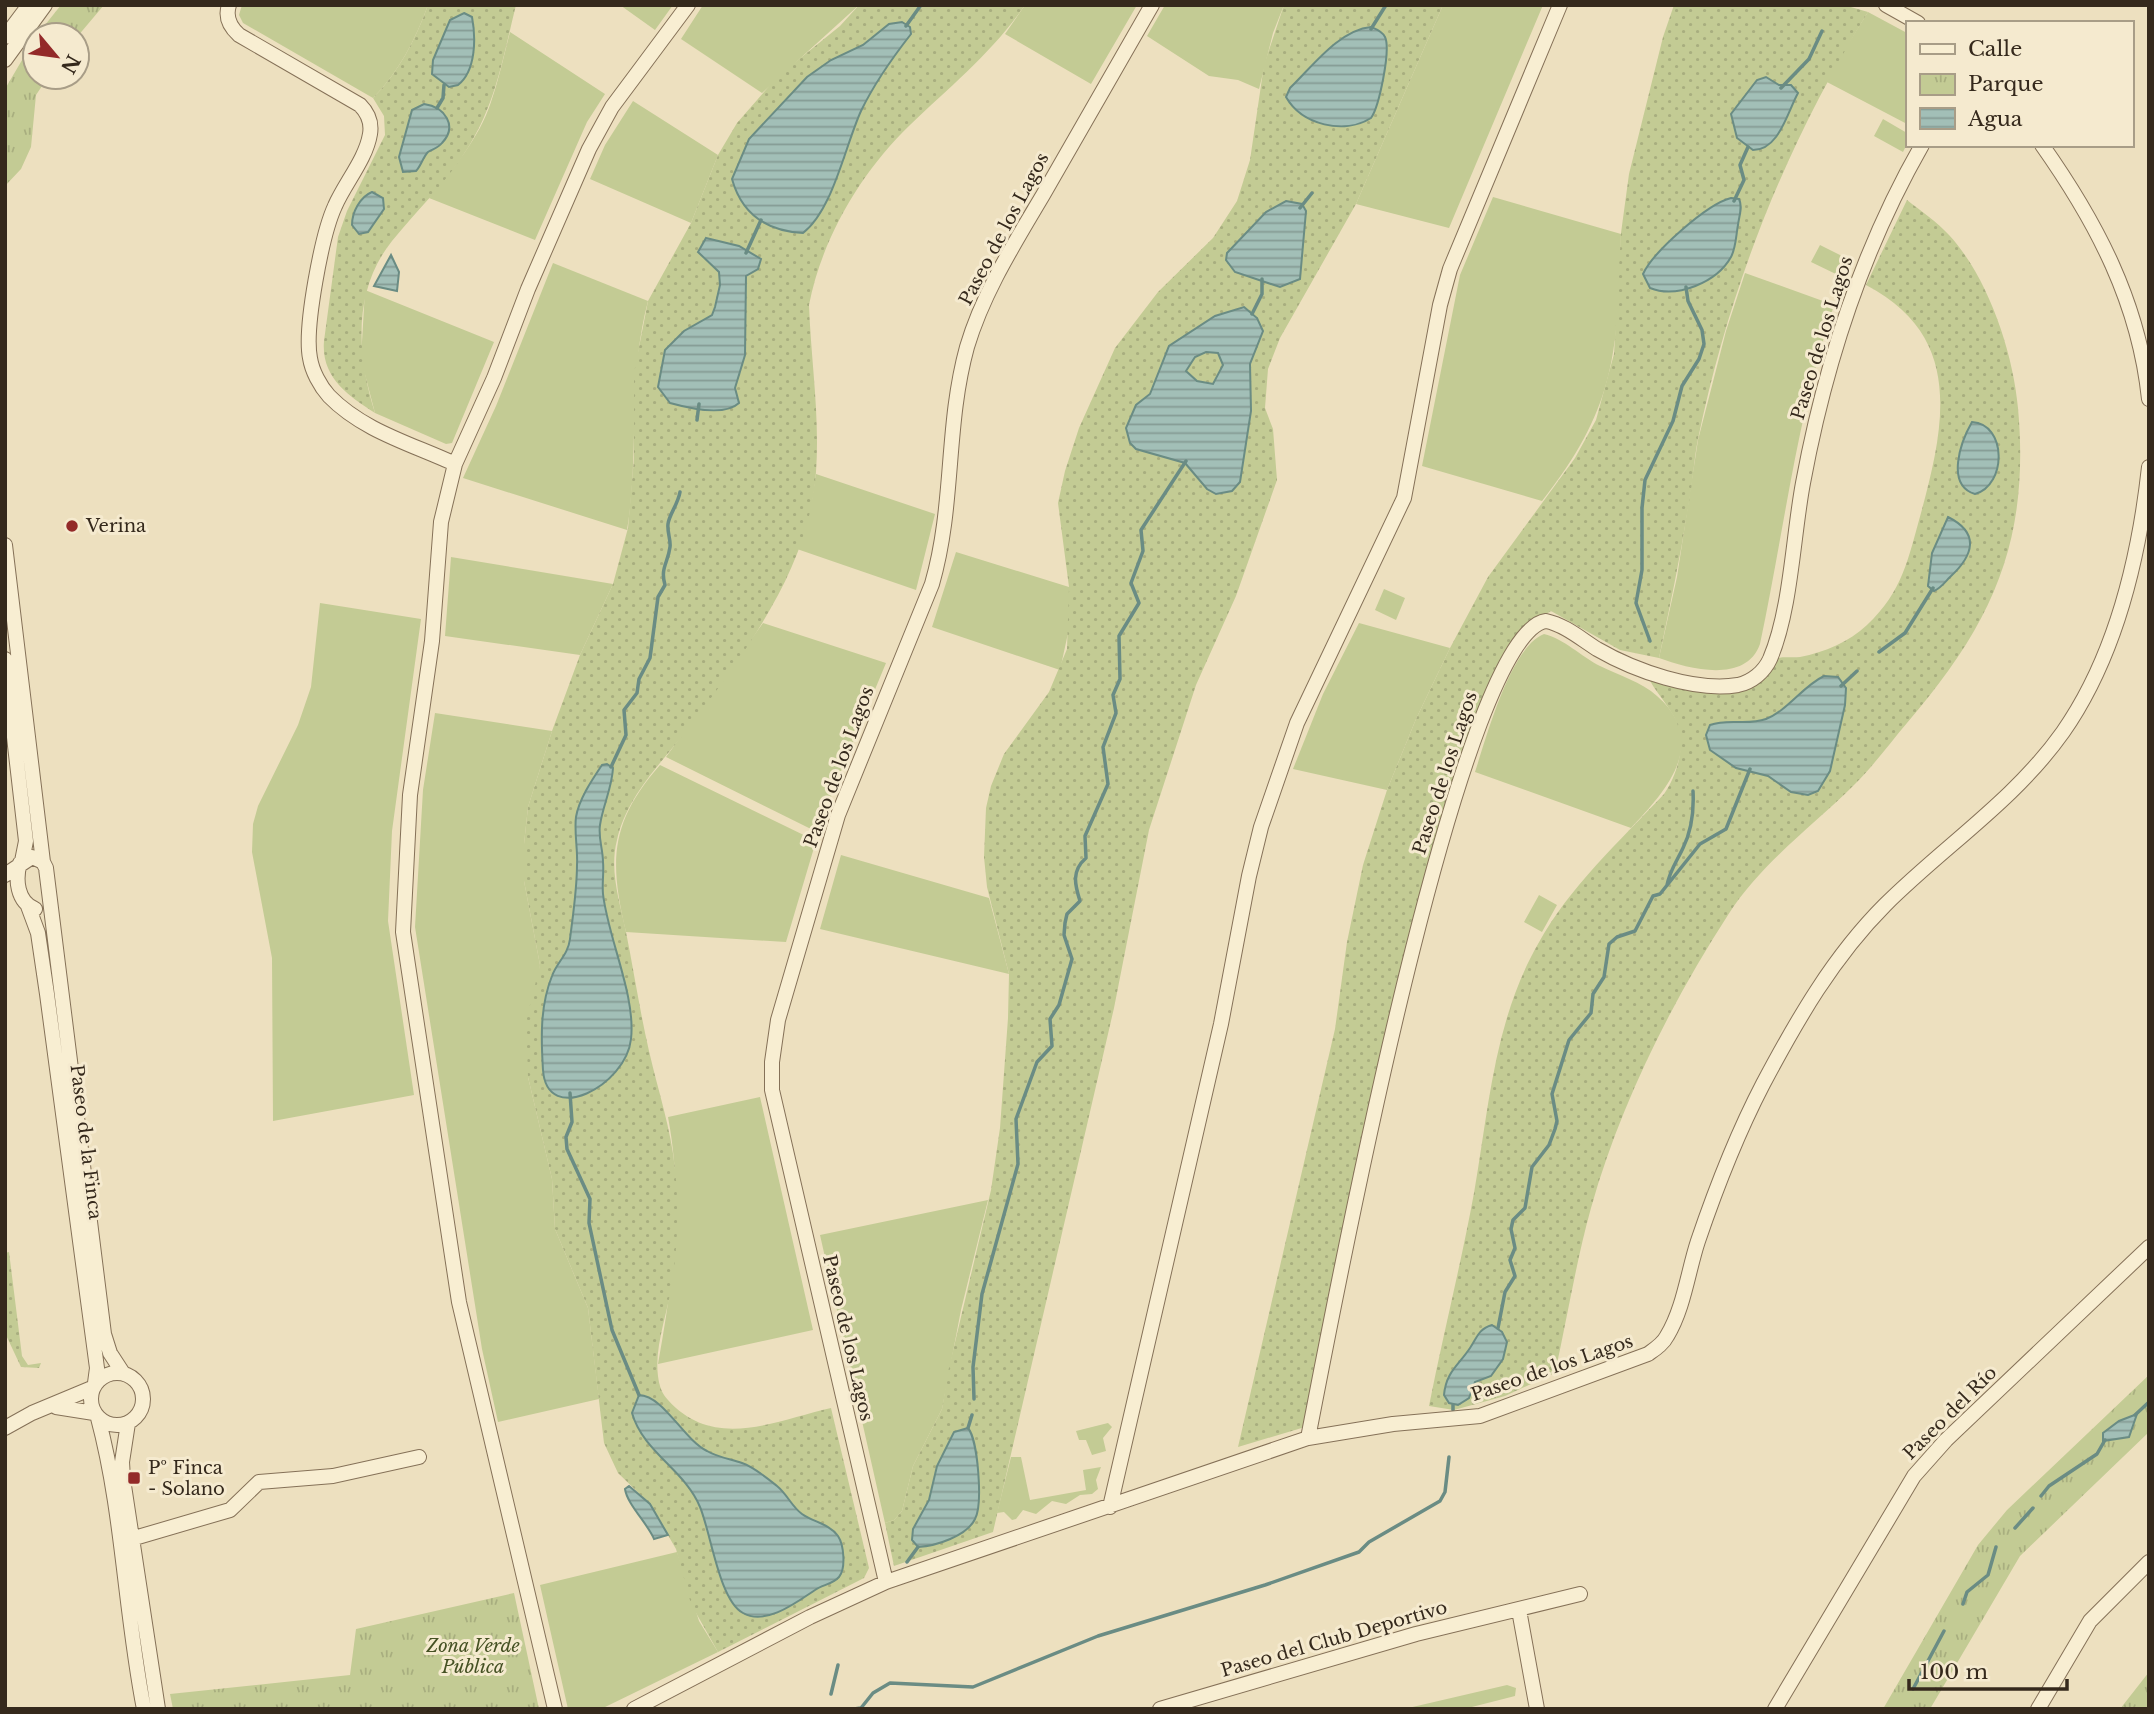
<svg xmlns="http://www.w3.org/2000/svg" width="2154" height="1714" viewBox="0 0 2154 1714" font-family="'Libre Baskerville',serif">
	<defs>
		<pattern id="park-tufts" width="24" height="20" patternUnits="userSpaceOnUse" patternTransform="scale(1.75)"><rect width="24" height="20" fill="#c3cb94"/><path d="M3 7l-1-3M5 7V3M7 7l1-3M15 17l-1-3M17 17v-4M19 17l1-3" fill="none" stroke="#a8ae7f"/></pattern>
		<pattern id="garden-dots" width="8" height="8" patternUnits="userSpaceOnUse" patternTransform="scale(1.75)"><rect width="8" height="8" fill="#c3cb94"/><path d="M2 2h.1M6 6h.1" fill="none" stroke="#a8ae7f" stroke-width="1.8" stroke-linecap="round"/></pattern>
		<pattern id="water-rules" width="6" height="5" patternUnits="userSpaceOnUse" patternTransform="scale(1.75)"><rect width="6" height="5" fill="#a2bfb7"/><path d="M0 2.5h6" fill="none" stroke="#859b94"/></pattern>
	</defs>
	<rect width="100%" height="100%" fill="#ede0bf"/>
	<path fill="#c3cb94" d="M242,5H428C416,39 398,73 373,98L243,23L239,15Z
		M620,5H673L655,30Z
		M703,5H859L762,93L681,39Z
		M1025,5H1137L1091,84L1005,34Z
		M1165,5H1284L1273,33L1259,89L1238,80L1209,76L1147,36Z
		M1443,5H1543L1449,228L1356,204Z
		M1868,12L1907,33V124L1825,81Z
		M510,32L605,94L587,122L535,240L429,198C453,168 479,139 491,102C499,79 504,55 510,32Z
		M633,101L718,155L691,223L590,179L605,145Z
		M1883,119L1907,133V144L1903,152L1874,136Z
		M1493,197L1621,234C1617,350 1618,405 1542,501L1422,466L1460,275Z
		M1820,245L1850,260L1842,277L1811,262Z
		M553,263L648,301C627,381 640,452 627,530L463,478L496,406Z
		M1745,273L1834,305C1797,416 1784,531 1760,644C1746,684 1689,669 1659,658L1677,577L1698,440L1726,331Z
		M365,290L494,342L452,443L446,444L375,413L361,359Z
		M816,474L935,514L916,590L797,549L812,500Z
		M956,552L1069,587L1070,624L1060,670L932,627Z
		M451,557L613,584L580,655L445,636Z
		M1384,589L1405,598L1396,620L1375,610Z
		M320,603L421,619L392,831L388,921L414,1095L273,1121L272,958L252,852L253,824L258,806L298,725L311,687Z
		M763,623L886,663L834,788L819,833L666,757Z
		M1359,623L1450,648L1416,719L1387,790L1293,769L1323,694Z
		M1544,634C1563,638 1582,657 1600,666C1618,675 1642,682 1657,696C1710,742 1666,791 1631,828L1475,772C1486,739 1510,647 1544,634Z
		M435,713L552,731L528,807L524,844V881L540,965L528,1077L552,1179L555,1229L588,1308L599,1399L498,1422L482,1349L415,927L423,790Z
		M660,765L816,841L786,942L626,932C609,861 610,822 660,765Z
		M841,855L989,898L1009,974L820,929Z
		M1539,895L1557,905L1542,932L1524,922Z
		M760,1097L813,1330L658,1364C673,1280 684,1201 668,1117Z
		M988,1200L961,1310L942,1409L913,1466L902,1511L894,1520L885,1523L820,1235Z
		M1108,1423L1112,1427L1103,1438L1106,1451L1092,1455L1086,1440H1079L1076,1431Z
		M1011,1457H1021L1030,1500L1086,1490L1083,1470L1101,1467L1096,1480L1098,1489L1092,1494L1080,1495L1066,1504L1052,1501L1036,1514L1023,1510L1016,1519L1012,1520L1004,1512L997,1513Z
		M677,1552L699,1621L718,1652L601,1709H568L540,1585Z
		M1507,1685L1516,1688L1515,1696L1464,1709H1404Z"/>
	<path fill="url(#park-tufts)" d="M61,5H104L77,37L37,35Z
		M35,38V77H48L36,95L31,147L21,169L5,186V89Z
		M2149,1375V1432L2020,1556L1930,1709H1883L1978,1545L2007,1510Z
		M514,1593L539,1709H173L170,1694L350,1675L356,1629Z
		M2149,1672V1709H2120Z"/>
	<path fill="url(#garden-dots)" d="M428,5H516C504,53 496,103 469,146C448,181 418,209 392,241C352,291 357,355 375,413C347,395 321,377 324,341L338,237L347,211L385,135L384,116L373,98C398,73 416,39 428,5Z
		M859,5H1025C993,52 951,86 910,125C861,172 822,238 809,305C811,361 820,416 816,472C810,565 750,645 697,717C669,756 628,791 617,840C609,871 620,902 626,932C634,972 640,1012 649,1051C658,1091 671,1128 675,1169C679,1207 678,1245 672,1283C668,1312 654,1347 658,1376C659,1385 662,1394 668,1400C714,1451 774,1421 831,1408L869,1568L864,1578L718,1652L691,1604L676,1549L650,1504L618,1473L604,1443L588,1308L555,1229L552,1179L528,1077L526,1021L540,965L524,881V844L528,807L552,731L580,655L613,584L628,528L634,458V373L648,301L691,223L718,155L737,123L777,77L840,26Z
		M1284,5H1443L1356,204L1280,338L1268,369L1265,408L1273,429L1277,480L1236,596L1196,685L1149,830L1114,1008L993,1532L894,1566L885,1523L894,1520L902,1511L913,1466L942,1409L948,1372L991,1190L1000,1128L1008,1018L1009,974L987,887L984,857L986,808L991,786L1004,754L1049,692L1067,649L1069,587L1058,503L1065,471L1079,428L1115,348L1158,292L1213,238L1237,201L1250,160L1264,65Z
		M1674,5H1844L1868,12C1786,145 1730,285 1698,439C1694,459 1693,481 1689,502C1681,554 1670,606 1659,658L1620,650L1551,611L1523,629L1503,658L1454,787L1305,1427L1238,1447L1335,1029L1347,942L1363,865L1387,790L1416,719L1450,648L1488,577L1575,458L1596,420L1614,354L1621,233L1629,174L1663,37Z
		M1907,200C1921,211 1937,222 1949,235C1988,277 2013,352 2018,408C2030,541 1993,623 1907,723C1890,743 1874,765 1855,784C1812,827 1761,863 1728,915C1670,1005 1620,1105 1591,1208C1576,1262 1567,1319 1555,1373L1505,1396L1454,1410L1429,1406C1443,1335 1461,1264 1474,1193C1489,1107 1494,1021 1538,944C1570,886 1619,842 1664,794C1679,772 1688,739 1673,715C1665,701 1655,691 1648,677L1724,689C1740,680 1757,666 1774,659C1782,656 1792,658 1800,657C1825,652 1849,642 1867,625C1903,591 1908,559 1921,513C1945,424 1964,336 1866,285Z
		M9,1252L22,1356L28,1365L41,1363L39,1368L21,1367L5,1333V1253Z"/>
	<path fill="url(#water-rules)" stroke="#6a8c84" stroke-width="2" fill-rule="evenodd" d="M464,13L472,17C476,38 476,71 458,85L449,87L432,74L433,60L450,20Z
		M902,22L910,27L911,34C893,57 874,84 861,111C845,146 833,210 803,233C767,231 742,215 732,179L749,139L807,77L831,60L863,45L889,24Z
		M1371,27C1376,29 1382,31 1385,37C1391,50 1379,107 1371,118C1344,135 1302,125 1286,97L1290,88C1312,67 1339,30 1371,27Z
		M1766,77L1779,85H1791L1798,93C1787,113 1779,150 1753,150L1737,138L1731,114L1757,80Z
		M424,104C445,107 458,126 442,143C438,148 433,149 428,152C423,157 421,166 416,171L403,172L399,157L412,110Z
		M372,192L383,198L384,209L368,232L359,234L352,225C352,212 360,197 372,192Z
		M1731,198L1739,199C1743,207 1739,216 1738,225C1736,235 1736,248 1731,257C1717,282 1677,299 1650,288L1643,274C1653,252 1707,204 1731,198Z
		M1286,201L1302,204L1306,211L1300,279L1280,287L1235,272L1226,260L1227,253L1266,212Z
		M706,238L739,246L761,259L758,269L746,276L745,355L735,388L739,403C724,417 688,408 670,403L658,387L665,350L684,331L712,315L715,307L720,285L719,272L698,252Z
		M391,255L399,272L397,291L374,286Z
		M1244,307L1257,318L1263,331L1250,364L1251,411L1240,482L1232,491L1216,494L1207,489L1185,463L1136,449L1130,443L1126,428L1136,405L1150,394L1169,346L1215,316ZM1206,352L1218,353L1223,365L1213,384L1197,381L1186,371L1195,357Z
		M1972,422C2007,424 2007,485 1975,494C1945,485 1961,441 1972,422Z
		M1948,517C1980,533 1974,555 1950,577C1945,582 1941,588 1934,591L1928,586L1932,553Z
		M1824,676L1838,677L1846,688L1845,705L1830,771L1818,791L1808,795L1791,792L1768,776L1736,768L1710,750L1706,735L1710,725C1729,718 1747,726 1766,719C1787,711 1803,686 1824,676Z
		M607,764L613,768C612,788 603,805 600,825C598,838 603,849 603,862C604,872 602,883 603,894C608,938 636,996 631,1039C626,1086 547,1127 543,1070C541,1038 540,1006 552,976C557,962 568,955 570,939C573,915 577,889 577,865C578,850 574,832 576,817C579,799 592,780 602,765Z
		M1492,1325L1502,1332L1507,1342L1503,1359L1491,1376L1475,1382L1469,1398L1458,1405L1449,1403L1444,1395C1446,1372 1458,1366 1470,1348C1477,1338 1478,1329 1492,1325Z
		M639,1395C664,1396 683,1439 707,1451C717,1457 730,1459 742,1463C754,1467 767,1478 777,1486C787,1494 792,1507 802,1514C813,1522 830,1524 838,1536C844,1545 846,1569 839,1577C833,1584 822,1585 815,1590C797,1602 766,1626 743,1613C719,1600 711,1533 700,1507C685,1470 643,1452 632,1413Z
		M2137,1414L2129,1437L2103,1441V1433L2119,1421Z
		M968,1428C978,1440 983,1504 975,1519C967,1536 936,1546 918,1547L912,1540L913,1529L929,1500L937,1466L954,1432Z
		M629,1486L650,1504L668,1535L654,1539C648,1524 627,1504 625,1489Z"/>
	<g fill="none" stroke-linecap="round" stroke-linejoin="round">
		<path stroke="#6a8c84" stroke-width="3.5" d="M906,26L921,5
			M1371,29L1386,5
			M1781,88L1809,59L1822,31
			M437,108L443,98L444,85
			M1734,201L1744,180L1740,165L1748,147
			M1300,208L1312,193
			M746,253L761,220
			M1252,314L1262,294V279
			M697,420L699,404
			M1650,641L1636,603L1642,570V508L1645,480L1673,421L1682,386L1699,359L1704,344L1702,330L1688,301L1686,287
			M1879,652L1905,633L1933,588
			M1841,686L1857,671
			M611,767L626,735L624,710L637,693L639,679L650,658L658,597L665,585C660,568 668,563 670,547C671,540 667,532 668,524C669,515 678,504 680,492
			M1667,885C1670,870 1677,861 1683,848C1692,830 1694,810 1693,791
			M570,1093L572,1122L566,1137L567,1149L590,1199L589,1223L612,1330L639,1395
			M1498,1328L1505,1292L1515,1276L1510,1260L1515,1248L1511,1229L1513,1220L1525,1208L1532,1167L1549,1145L1555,1129L1557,1121L1552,1094L1569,1040L1591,1013L1593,994L1604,977L1609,944L1617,937L1635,931L1653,896L1660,894L1700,844L1726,829L1750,769
			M974,1399L973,1367L982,1294L1018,1164L1016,1119L1037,1062L1052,1046L1050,1019L1059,1005L1072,959L1064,935L1065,923L1067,914L1080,901C1075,885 1071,871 1086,858L1085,836L1108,784L1103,747L1116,713L1113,695L1120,679L1119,636L1139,603L1131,583L1143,551L1141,530L1186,461
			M1453,1410V1405
			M2135,1415L2149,1402
			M968,1428L972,1415
			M2041,1496L2049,1486L2097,1454L2105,1440
			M2015,1528L2033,1508
			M907,1562L918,1547
			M1963,1604L1967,1592L1988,1575L1996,1547
			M1913,1689L1944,1631
			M831,1694L838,1665
			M854,1709L861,1708L873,1693L890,1683L973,1687L1098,1636L1265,1585L1359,1552L1369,1542L1440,1501L1445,1492L1449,1457"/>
		<defs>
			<path id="minor" d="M229,5C225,17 230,27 239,35L360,105C368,113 372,122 370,134C366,159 345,183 335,206C322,234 304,328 310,358C312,371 320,386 329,396C363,431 412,444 455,464
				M1886,5L1918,23
				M5,37L29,5
				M5,60L45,5
				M2042,145C2097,223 2139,303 2149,399
				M5,545L43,862
				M5,659L26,841L22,861
				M20,863C15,879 17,902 35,909
				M5,875L32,857L43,862L46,868L104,1334L110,1353L123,1373
				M28,906L38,933L47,994L97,1368L95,1383
				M91 1399a26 26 0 1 1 52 0a26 26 0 1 1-52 0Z
				M56,1407L94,1413
				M98,1418C123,1511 125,1613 144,1709
				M128,1423L122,1462L123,1479L158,1709
				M5,1428L32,1413L92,1388
				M1308,1438C1329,1333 1457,633 1546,621C1565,625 1581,639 1597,649C1635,671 1695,692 1738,685C1752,682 1764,672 1770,659C1791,610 1793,536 1803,483C1825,364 1862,250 1922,145
				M1110,1507L1221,1024L1249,876L1261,827L1297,723L1404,498L1440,305L1450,269L1560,5
				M131,1539L230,1510L259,1482L333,1476L419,1457
				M886,1582L772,1090V1062L778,1020L838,815L932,584C955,504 945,427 967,347C983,293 1014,244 1043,195C1079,132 1116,68 1152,5
				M1519,1610L1537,1709
				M555,1709L459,1302L403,932L410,795L432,641L441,522L455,464L494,378L528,289L589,149L612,107L688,5
				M634,1709L810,1617L886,1582L1308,1438L1393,1424L1480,1416L1648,1354C1655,1349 1663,1344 1667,1336C1684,1308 1688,1271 1698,1241C1716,1188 1737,1134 1763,1084C1797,1020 1833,957 1885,905C1943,847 2015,800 2063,732C2116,656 2139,558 2149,467
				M1160,1709L1416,1634L1580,1594
				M1775,1709L1914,1476L1946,1440L2149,1247
				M2038,1709L2090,1621L2149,1562"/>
		</defs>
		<use href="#minor" stroke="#857158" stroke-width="16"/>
		<use href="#minor" stroke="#f8eed2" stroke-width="14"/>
	</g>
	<g fill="#932a29" stroke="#f5eacf" stroke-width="2.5">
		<circle cx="72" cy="526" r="7"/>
		<rect x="127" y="1471" width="14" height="14" rx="3.5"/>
	</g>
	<g text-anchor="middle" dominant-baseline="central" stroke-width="6" stroke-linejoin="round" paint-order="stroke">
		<g font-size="18" fill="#35291c" stroke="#f5eacf">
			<text transform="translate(1004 229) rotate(-62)">Paseo de los Lagos</text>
			<text transform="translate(1822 338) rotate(-73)">Paseo de los Lagos</text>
			<text transform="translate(839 767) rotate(-70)">Paseo de los Lagos</text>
			<text transform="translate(1445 773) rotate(-72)">Paseo de los Lagos</text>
			<text transform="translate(86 1142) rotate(83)">Paseo de la Finca</text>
			<text transform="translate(848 1338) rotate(77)">Paseo de los Lagos</text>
			<text transform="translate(1552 1368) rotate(-19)">Paseo de los Lagos</text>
			<text transform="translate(1950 1413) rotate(-45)">Paseo del Río</text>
			<text transform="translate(1334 1639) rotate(-16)">Paseo del Club Deportivo</text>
		</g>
		<g font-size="18" fill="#35291c" stroke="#f5eacf" text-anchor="start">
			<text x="86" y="526">Verina</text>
			<text x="148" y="1468">Pº Finca<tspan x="148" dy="21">- Solano</tspan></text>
		</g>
		<g font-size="18" font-style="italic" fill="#455123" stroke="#f5eacf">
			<text x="473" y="1646">Zona Verde<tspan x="473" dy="21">Pública</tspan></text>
		</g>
	</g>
	<rect width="2154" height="1714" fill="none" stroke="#35291c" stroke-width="14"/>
	<rect x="1906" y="21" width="228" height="126" fill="#f5eacf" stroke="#a89d87" stroke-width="2"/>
	<rect x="1920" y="44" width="35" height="10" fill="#f8eed2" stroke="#a89d87" stroke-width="2"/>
	<text x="1968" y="56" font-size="21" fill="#35291c">Calle</text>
	<rect x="1920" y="74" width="35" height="21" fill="url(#park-tufts)" stroke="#a89d87" stroke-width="2"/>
	<text x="1968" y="91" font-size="21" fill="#35291c">Parque</text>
	<rect x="1920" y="108" width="35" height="21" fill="url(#water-rules)" stroke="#a89d87" stroke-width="2"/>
	<text x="1968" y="126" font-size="21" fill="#35291c">Agua</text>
	<g transform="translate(56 56) rotate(119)"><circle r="33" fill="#f5eacf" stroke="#a89d87" stroke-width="2"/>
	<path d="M0-5L12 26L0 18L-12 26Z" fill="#932a29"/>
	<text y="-10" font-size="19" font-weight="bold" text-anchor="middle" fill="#35291c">N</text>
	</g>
	<path d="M1909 1679v10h158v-10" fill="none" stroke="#35291c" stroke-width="3.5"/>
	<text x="1920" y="1679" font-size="21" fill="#35291c" stroke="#f5eacf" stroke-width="5" paint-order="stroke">100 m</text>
</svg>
